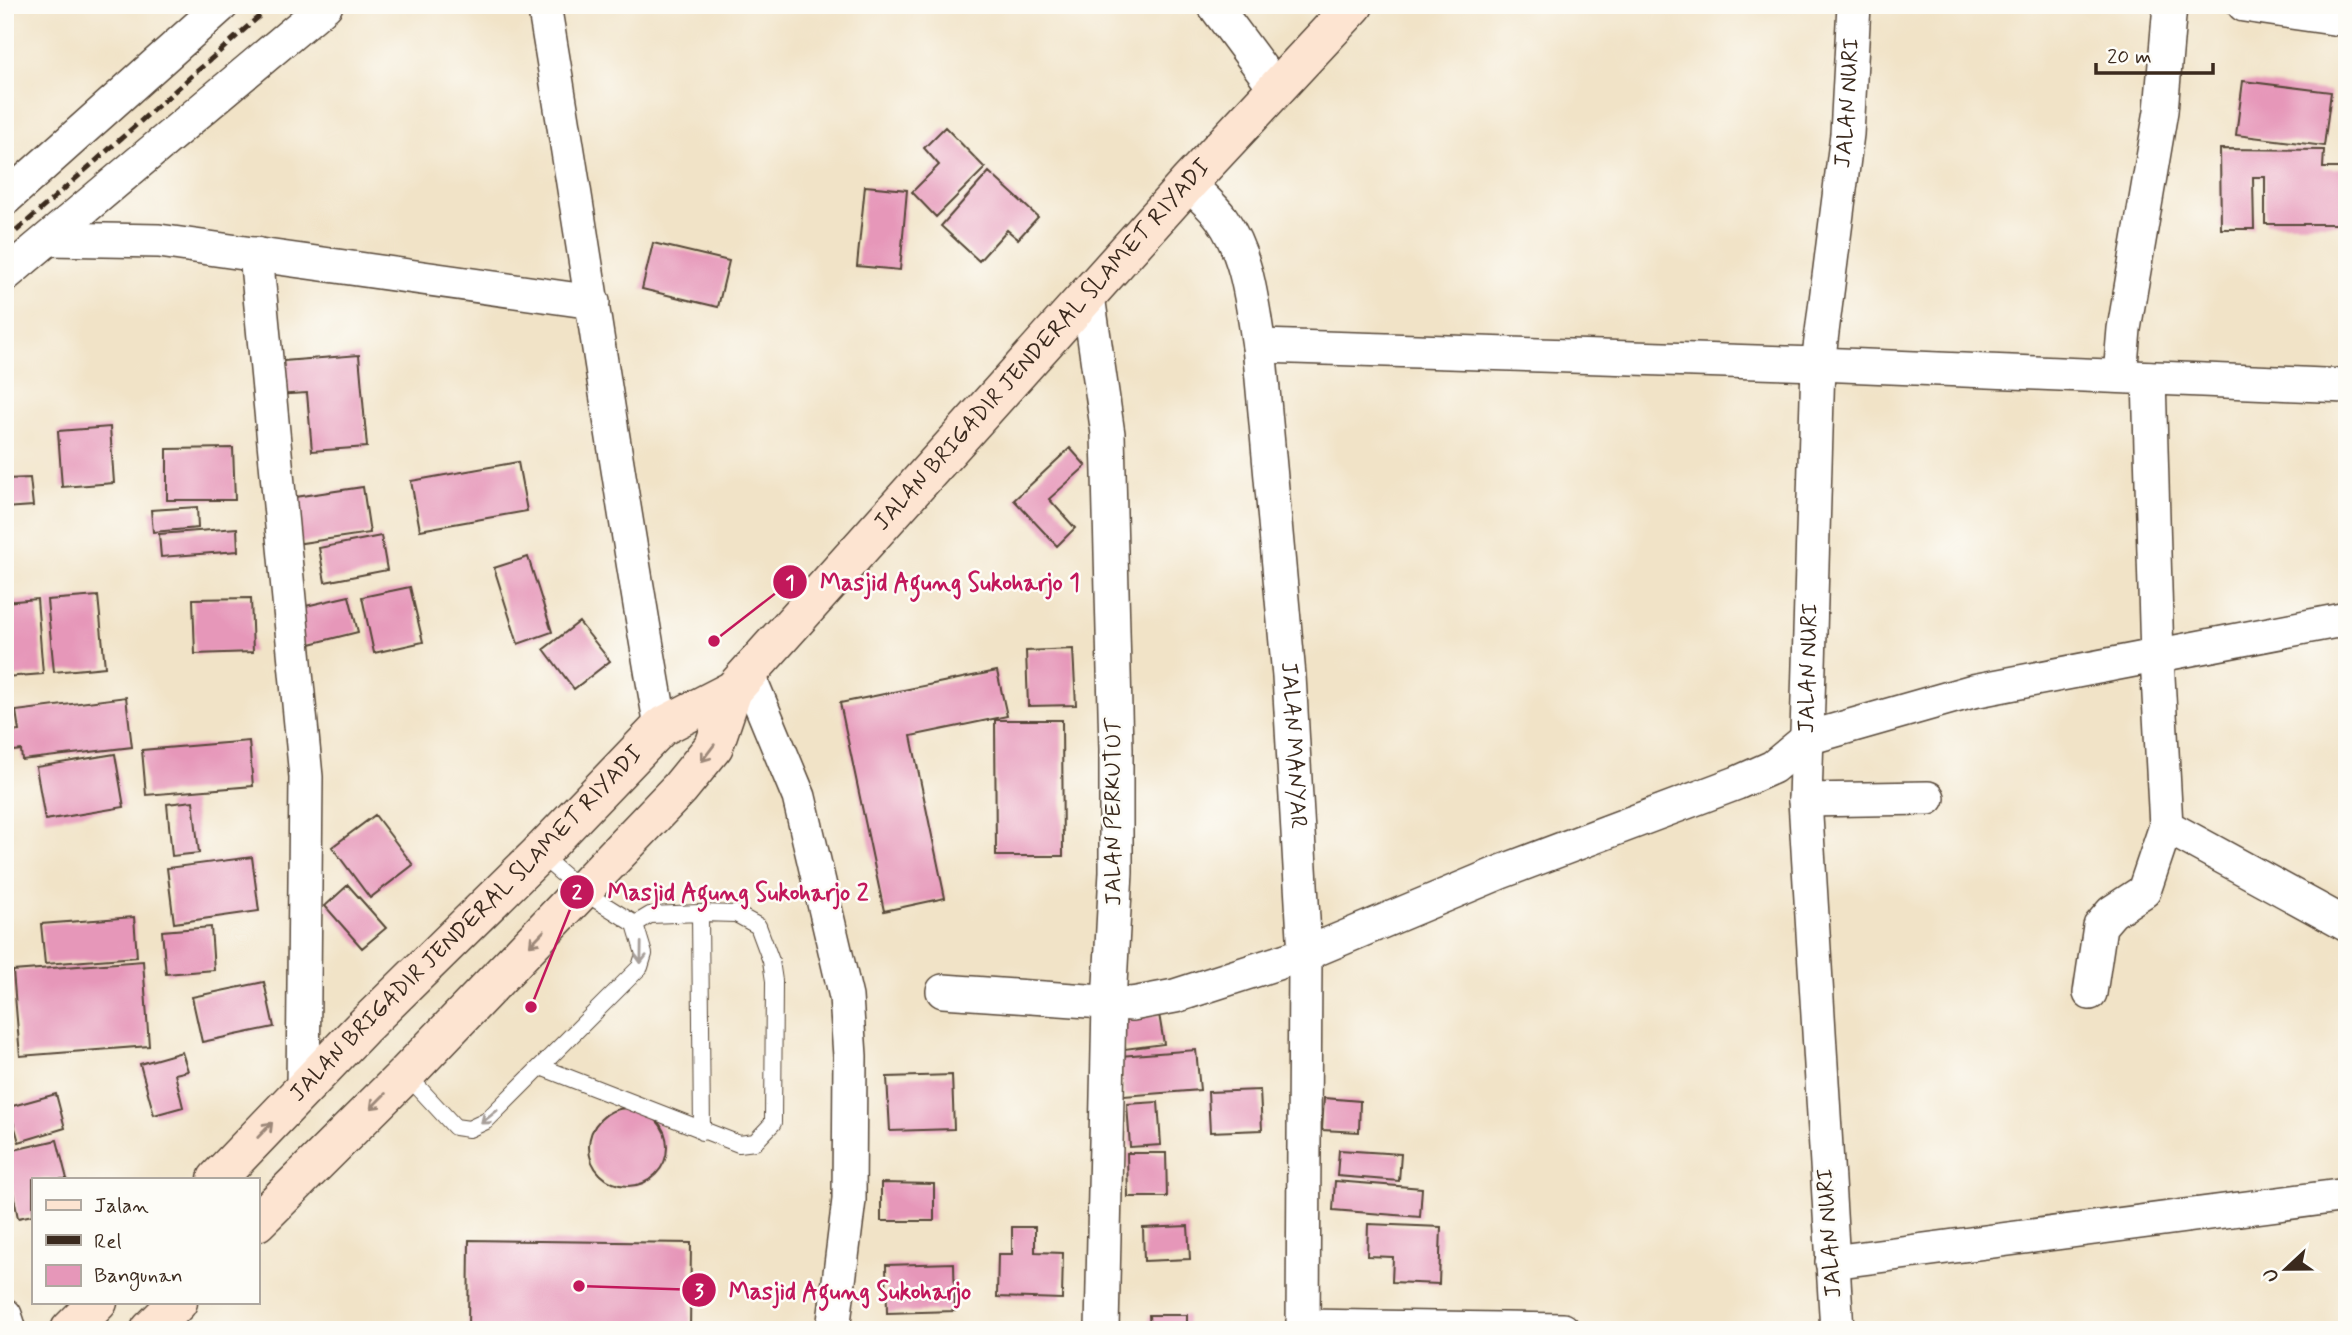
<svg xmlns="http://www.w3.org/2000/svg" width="2352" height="1335" viewBox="0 0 2352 1335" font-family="Mynerve,sans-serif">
	<rect width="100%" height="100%" fill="#fdfcf7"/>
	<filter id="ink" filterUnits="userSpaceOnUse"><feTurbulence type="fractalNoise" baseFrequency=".0143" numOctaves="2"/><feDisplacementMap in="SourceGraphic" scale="14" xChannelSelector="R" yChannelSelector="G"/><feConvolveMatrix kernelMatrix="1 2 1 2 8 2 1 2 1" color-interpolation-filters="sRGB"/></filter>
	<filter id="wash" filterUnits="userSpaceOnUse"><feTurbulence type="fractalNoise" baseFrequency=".00686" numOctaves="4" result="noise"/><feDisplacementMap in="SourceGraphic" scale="28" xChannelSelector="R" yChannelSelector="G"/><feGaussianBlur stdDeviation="1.57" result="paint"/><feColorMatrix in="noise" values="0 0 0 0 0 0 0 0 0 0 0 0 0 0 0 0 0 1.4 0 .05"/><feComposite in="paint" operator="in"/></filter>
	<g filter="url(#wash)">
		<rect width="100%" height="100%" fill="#f1e3c7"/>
		<g id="blocks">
			<path fill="#e697b9" d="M2243,81L2331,92L2324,146L2236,135Z
				M945,127L985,168L936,217L912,192L939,165L924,148Z
				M2220,149L2324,150L2323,168H2346V224H2265V177H2253L2254,229H2221Z
				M989,172L1038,217L1018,239L1007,230L979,261L941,226Z
				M865,186L907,190L900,270L857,266Z
				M653,243L729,261L718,307L642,289Z
				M359,355L367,447L312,451L307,393L274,395L271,362Z
				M110,427L114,483L62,487L58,431Z
				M233,448L235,500H167V449Z
				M1070,448L1086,466L1049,499L1075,528L1057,546L1014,500Z
				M518,462L527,511L420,530L411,481Z
				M30,478L33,506L5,508V479Z
				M363,487L370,533L295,544L288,498Z
				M197,507L198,528L153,532L151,510Z
				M237,528L238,551L161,557L159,534Z
				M381,536L387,570L325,582L319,548Z
				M528,557L552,632L518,644L494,568Z
				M410,587L423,642L374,653L362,597Z
				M98,596L105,667L54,672L47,600Z
				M349,596L358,632L302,646L293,609Z
				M251,598L253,652L195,654L193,599Z
				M37,599L43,674L5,677V602Z
				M579,622L610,661L574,689L544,649Z
				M1073,649L1076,705L1028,706L1026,651Z
				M997,671L1007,716L911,736L945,898L884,911L840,703Z
				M126,697L132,747L22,760L21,750L5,752V732L19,731L16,711Z
				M995,720H1062L1063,856H996Z
				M249,741L253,786L146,795L142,750Z
				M115,754L124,807L45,820L36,767Z
				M193,801L199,853L172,856L167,804Z
				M375,815L413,865L370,898L332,847Z
				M252,857L259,911L174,923L167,868Z
				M348,885L386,928L362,948L325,906Z
				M134,917L137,957L45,964L41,924Z
				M211,927L214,970L166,974L162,931Z
				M143,961L149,1046L20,1056L13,971Z
				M264,982L274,1027L202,1042L192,997Z
				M1159,1014L1164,1044L1125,1049L1122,1019Z
				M1196,1050L1200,1090L1124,1096L1120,1056Z
				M182,1052L188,1071L175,1074L183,1107L154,1115L140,1064Z
				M952,1075L954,1129L890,1131L887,1077Z
				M1260,1090L1262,1130L1210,1132L1208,1092Z
				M56,1094L65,1128L19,1142L9,1107Z
				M1324,1098L1360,1101L1359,1132L1322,1130Z
				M1158,1102L1161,1145L1130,1147L1127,1104Z
				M589 1147a39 39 0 1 1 78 0a39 39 0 1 1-78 0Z
				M57,1140L67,1179H33V1215L18,1218L5,1152Z
				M1339,1150L1401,1154L1399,1181L1337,1176Z
				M1127,1153H1166L1167,1197H1128Z
				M1335,1181L1422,1188L1420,1217L1333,1210Z
				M881,1183L934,1184V1221H881Z
				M1368,1224L1441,1227L1439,1284L1392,1282L1393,1257L1367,1256Z
				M1188,1226L1190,1259L1144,1261L1143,1228Z
				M1012,1227H1035V1252L1063,1253L1062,1299L997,1297L998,1254H1012Z
				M469,1240L691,1243L690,1330H468Z
				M954,1263L955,1311L887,1313L886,1265Z
				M1149,1315H1187V1330H1150Z"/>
		</g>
	</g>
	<g filter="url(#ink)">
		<use href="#blocks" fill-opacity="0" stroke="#564637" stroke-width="2"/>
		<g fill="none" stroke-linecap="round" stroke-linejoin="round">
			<defs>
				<path id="service" d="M700,913L702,1132
					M541,1067L739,1144L755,1142L773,1123L774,981L771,961L758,926L736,914L700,913L650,915L635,924
					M406,1074L455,1127L469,1129L486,1121L640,967L644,954L635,924L582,891L539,854"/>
				<g id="minor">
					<path d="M544,5C585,246 618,487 661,727"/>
					<path d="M1214,5L1277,90"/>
					<path d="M2244,5L2347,20"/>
					<path id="s1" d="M1188,183C1199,195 1213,206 1222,219C1248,256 1252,303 1259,346L1289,676L1305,954L1303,1330"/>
					<path d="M5,199L222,5"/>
					<path d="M49,239L159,241L593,302"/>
					<path d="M256,254L306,777L303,1091"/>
					<path d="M5,275L326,5"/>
					<path d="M1088,296L1108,434L1116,749V872L1109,1003L1102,1330"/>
					<path d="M1259,346L1818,364L2347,386"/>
					<path d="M2120,376L2124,329L2161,111L2170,5"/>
					<path d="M2149,378L2157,658L2166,826L2347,925"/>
					<path d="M748,674L799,797L846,997L850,1056L849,1200L833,1330"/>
					<path d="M1805,800L1928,798"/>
					<path d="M943,991L1132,1004L1175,996L1305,954L1501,872L1737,783L1773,767L1808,738L1973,691L2347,619"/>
					<path d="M2090,993L2100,926L2112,912L2144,891L2166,826"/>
					<path d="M1832,1262L2347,1195"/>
					<path d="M5,1315L10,1330"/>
					<path d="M1304,1326L1563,1330"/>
					<path id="s2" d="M1837,1330L1805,800L1818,364L1847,134L1854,5"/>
				</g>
				<g id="secondary">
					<path id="s3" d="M217,1179L362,1028L539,854L661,727L733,690L1188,183L1354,5"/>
					<path d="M257,1222L406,1074L680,788L714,746L733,690"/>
					<path d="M70,1330L98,1302"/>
					<path d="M150,1330L178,1302"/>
				</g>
			</defs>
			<use href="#service" stroke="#564637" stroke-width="18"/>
			<use href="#minor" stroke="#564637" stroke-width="36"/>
			<use href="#secondary" stroke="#564637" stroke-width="41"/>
			<use href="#service" stroke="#fff" stroke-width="16"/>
			<use href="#minor" stroke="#fff" stroke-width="33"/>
			<use href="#secondary" stroke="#fde4d1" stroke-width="38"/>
			<path stroke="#3b2a1e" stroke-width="5" stroke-dasharray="10 5" stroke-linecap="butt" d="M5,241L272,5"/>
		</g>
		<defs><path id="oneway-shaft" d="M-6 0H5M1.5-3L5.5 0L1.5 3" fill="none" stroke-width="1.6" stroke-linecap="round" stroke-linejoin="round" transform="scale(1.75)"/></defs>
		<g stroke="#9c8778">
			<use href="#oneway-shaft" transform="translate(708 753) rotate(127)"/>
			<use href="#oneway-shaft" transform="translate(537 938) rotate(134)"/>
			<use href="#oneway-shaft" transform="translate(378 1101) rotate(135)"/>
			<use href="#oneway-shaft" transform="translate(265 1130) rotate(-46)"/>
		</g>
		<g stroke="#a79f9a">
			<use href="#oneway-shaft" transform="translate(641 953) rotate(91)"/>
			<use href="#oneway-shaft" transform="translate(489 1117) rotate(141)"/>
		</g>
	</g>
	<g text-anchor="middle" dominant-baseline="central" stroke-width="5" stroke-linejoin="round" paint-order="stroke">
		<g font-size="23" fill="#3b2a1e" stroke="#fdfcf7">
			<text stroke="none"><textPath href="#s2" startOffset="1230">JALAN NURI</textPath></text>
			<text stroke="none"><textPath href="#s3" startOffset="1178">JALAN BRIGADIR JENDERAL SLAMET RIYADI</textPath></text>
			<text stroke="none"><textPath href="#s2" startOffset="663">JALAN NURI</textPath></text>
			<text stroke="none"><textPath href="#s1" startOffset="584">JALAN MANYAR</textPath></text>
			<text transform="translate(1114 812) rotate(-90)">JALAN PERKUTUT</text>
			<text stroke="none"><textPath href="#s3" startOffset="357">JALAN BRIGADIR JENDERAL SLAMET RIYADI</textPath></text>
			<text transform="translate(1830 1233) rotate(-94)">JALAN NURI</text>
		</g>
	</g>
	<path fill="none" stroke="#c2185b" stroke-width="2.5" d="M714 641L790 582M531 1007L577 892M579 1286L699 1290"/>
	<g fill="#c2185b" stroke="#fdfcf7" stroke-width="2.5">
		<circle cx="714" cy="641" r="7"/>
		<circle cx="531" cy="1007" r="7"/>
		<circle cx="579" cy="1286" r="7"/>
		<circle cx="790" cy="582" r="18"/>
		<circle cx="577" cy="892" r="18"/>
		<circle cx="699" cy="1290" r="18"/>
	</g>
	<g font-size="21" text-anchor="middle" font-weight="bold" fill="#fff">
		<text x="790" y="589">1</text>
		<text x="577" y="899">2</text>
		<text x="699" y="1298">3</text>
	</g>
	<g font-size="24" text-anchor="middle" font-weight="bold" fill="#c2185b" stroke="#fdfcf7" stroke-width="5" stroke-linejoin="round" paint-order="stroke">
		<text x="950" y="590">Masjid Agung Sukoharjo 1</text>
		<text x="738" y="900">Masjid Agung Sukoharjo 2</text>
		<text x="850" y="1299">Masjid Agung Sukoharjo</text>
	</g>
	<rect width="2352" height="1335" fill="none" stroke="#fdfcf7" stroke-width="28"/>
	<rect x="32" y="1178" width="228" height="126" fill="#fdfcf7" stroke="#afa8a0" stroke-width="2"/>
	<rect x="46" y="1200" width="35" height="10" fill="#fde4d1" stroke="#afa8a0" stroke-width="2"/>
	<text x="94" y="1212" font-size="21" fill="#3b2a1e">Jalan</text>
	<rect x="46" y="1235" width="35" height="10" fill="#3b2a1e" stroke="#afa8a0" stroke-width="2"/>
	<text x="94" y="1248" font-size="21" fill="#3b2a1e">Rel</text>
	<rect x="46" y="1265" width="35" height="21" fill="#e697b9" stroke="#afa8a0" stroke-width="2"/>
	<text x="94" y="1282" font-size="21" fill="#3b2a1e">Bangunan</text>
	<g transform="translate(2286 1269) rotate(248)" stroke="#fdfcf7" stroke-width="5" paint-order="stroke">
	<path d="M0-5L12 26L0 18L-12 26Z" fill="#3b2a1e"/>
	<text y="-10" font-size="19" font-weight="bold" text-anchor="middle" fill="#3b2a1e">U</text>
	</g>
	<path d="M2096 63v10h117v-10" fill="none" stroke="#3b2a1e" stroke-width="3.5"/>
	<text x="2107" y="63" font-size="21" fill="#3b2a1e" stroke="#fdfcf7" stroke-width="5" paint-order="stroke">20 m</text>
</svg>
